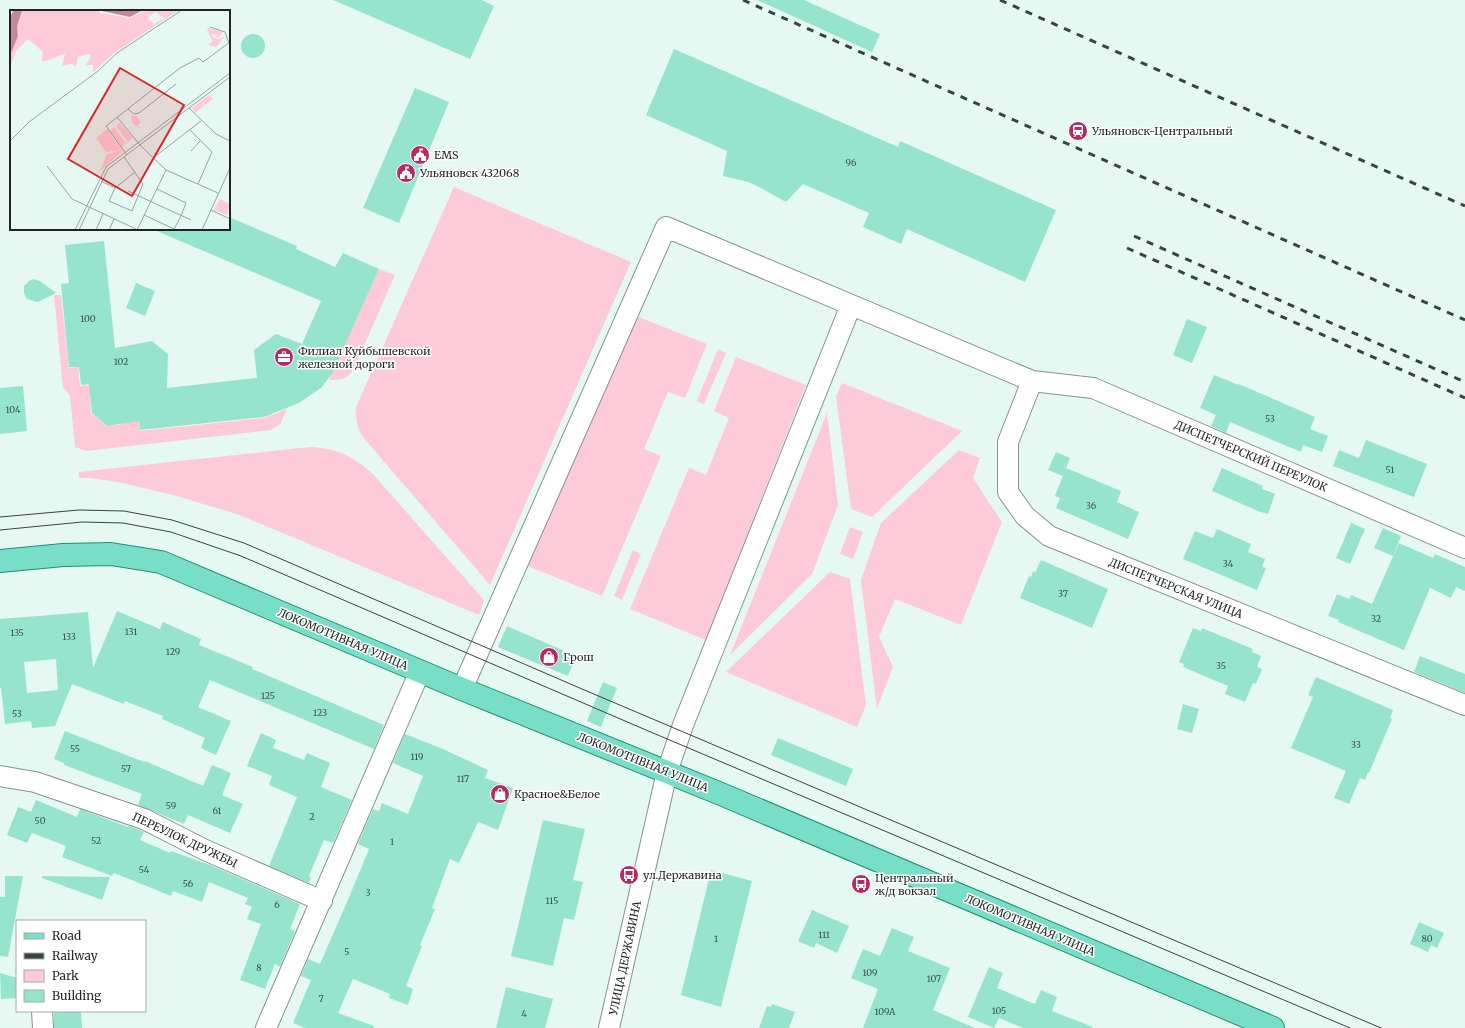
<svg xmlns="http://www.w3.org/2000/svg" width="1465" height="1028" viewBox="0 0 1465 1028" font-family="Merriweather,serif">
	<rect width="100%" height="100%" fill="#e6f8f2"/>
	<path fill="#fdcad9" d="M454,187L631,262L490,585L362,436C357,426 355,418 356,407Z
		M379,269L395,275L355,366C348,379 344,380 329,380Z
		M54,295H61L69,368L78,367L80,386L98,384V386L90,396L91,413L107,426L123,424L135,410H137L140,431L264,418L287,409L280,424L271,430L86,451L75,447L70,396L63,387Z
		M636,316L707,344L685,398L668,392L644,449L661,456L602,596L525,565Z
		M718,349L726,353L704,404L697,401Z
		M736,357L806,385L706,640L630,609L689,468L706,475L729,418L714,411Z
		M842,383L962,431L872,517L851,509L836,396Z
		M827,413L838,505L812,574L730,655Z
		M310,447C337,448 352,456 372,473L484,600L479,615L237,514L173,495L118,482L90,478H79V472Z
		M959,450L980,458L973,478L1002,522L961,625L895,599L879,637L893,667L877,709L861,580L881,523Z
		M850,527L863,532L853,559L840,554Z
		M633,550L641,554L622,600L614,596Z
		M830,572L850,579L866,705L857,727L726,672Z"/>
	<path fill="#96e4cd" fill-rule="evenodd" d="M333,0H482L494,6L470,59Z
		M757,0H804L880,34L872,52Z
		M241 46a12 12 0 1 1 24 0a12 12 0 1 1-24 0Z
		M674,49L898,147L900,141L1056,210L1025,282L907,229L901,244L863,227L869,213L803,184L786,202L757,186L748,182L723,176L727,151L646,115Z
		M415,88L449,102L399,223L363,208Z
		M229,217L297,246L296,249L335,267L343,253L379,269L332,374L321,388L299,403L264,417L140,430L139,421L107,426L92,413L89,384L81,385L79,367H69L61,284L69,283L65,245L104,241L115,348L152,341L168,354L167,388L257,378L254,350L276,334L302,344L321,301L152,229H229Z
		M33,279L40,281L56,293L38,302L27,299L24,293V286L29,281Z
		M136,283L155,291L145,316L126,308Z
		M1187,319L1207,327L1192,363L1173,355Z
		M1214,375L1239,385V384L1315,417L1310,429L1328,436L1322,452L1303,445L1301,452L1230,422L1226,433L1211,426L1216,415L1200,408Z
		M23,386L27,431L0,434V388Z
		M1366,440L1427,464L1414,497L1333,466L1339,450L1359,458Z
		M1056,452L1070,458L1063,476L1048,470Z
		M1066,468L1121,491L1117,502L1139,512L1128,539L1056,508L1060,498L1055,496Z
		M1222,468L1263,486L1262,489L1275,494L1268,514L1258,511L1212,491Z
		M1351,523L1365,529L1350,564L1336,558Z
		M1383,528L1401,536L1393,556L1374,548Z
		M1217,529L1251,544L1248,552L1265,559L1262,567L1266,568L1257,590L1183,559L1195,531L1213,538Z
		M1399,543L1433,558L1435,554L1465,567V591L1456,587L1451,598L1430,588L1404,650L1338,622L1339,620L1328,616L1337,594L1349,599L1351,595L1372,604Z
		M1041,560L1108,589L1092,628L1020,598L1029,576L1031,577L1033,571L1035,573Z
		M117,611L160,629L163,622L201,639L199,645L253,667L252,669L384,725L374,749L210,680L198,707L231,721L216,755L201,748L205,738L162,719L163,716L125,701L124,704L72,684L55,726L32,728L31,721L5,724L1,688H0V619L88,612L93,668ZM56,659L58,690L27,693L24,662Z
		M507,626L576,656L568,676L498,647Z
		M1193,628L1201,631L1202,628L1253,649L1252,652L1261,656L1257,667L1262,669L1256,684L1253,683L1245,702L1225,694L1228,686L1183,667L1184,664L1179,662Z
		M1420,656L1465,674V693L1414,672Z
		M1316,677L1393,710L1390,718L1392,719L1369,773L1368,772L1365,780L1360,778L1349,804L1334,798L1346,771L1291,748L1313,697L1308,695Z
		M603,682L617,688L601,727L587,721Z
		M1183,704L1199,709L1192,733L1177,729Z
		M65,731L144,762L145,761L203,786L212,765L231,773L222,795L243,804L230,833L188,815L184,824L138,805L142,794L64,765V763L54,759Z
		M261,733L276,740L273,748L304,760L307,753L330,763L321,787L352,800L333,843L324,840L309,876L311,877L309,883L269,866L297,797L269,785L272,776L247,766Z
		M405,734L443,749L488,770L485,778L513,788L498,830L478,822L459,863L450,859L432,908L435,909L420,945L422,946L406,986L413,989L408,1005L389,998L390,994L353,979L338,1013L374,1026L373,1028H305L293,1023L311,980L301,976L308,959L320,964L347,902L369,849L358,844L373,809L379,811L382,803L408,814L423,776L393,763Z
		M778,738L853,769L846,786L771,755Z
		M36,800L77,817L80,809L128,827L129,826L140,830L144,832L140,840L170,853L171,851L210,865L300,904L290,929L295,931L280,967L275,964L265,989L240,980L261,924L247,919L252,907L245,904L248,898L209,882L202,902L173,891L171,896L114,873L112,876L62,857L66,846L32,833L27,843L7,835L18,807L31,812Z
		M543,820L585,829L573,880L583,882L574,920L564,918L553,966L511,956Z
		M711,870L752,881L721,1007L681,995Z
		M5,876H23L8,957L0,956V897H5Z
		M42,876L110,877L102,900L42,878Z
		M812,910L849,926L837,953L816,943L814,948L798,941Z
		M1419,922L1444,933L1437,948L1431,945L1428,952L1410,944Z
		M892,928L914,937L908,951L950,968L933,1010L975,1028H863L878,989L851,978L863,949L880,956Z
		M989,967L1003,973L997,988L1035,1004L1041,990L1057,997L1052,1011L1093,1027L1092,1028H1023L999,1018L994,1028L968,1017Z
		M0,973L17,978V998L1,999Z
		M506,987L553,999L545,1028H496Z
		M772,1004L795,1012L789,1028H759L767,1006L771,1007Z
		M54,1011H81L82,1028H54Z"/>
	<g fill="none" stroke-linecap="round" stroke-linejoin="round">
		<defs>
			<path id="street" d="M1032,381L1008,442V492L1025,516L1049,536L1465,705
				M462,689L666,227L1032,381L1093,388L1465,548
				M0,776L35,782L144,819L205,850L322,901
				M42,1011L43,1028
				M266,1028L420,671
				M609,1028L667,772L683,725L851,305"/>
			<path id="primary" d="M0,561L63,555L111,554L161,562L462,689L721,794L1273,1028"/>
		</defs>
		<use href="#street" stroke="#83938e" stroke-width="22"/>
		<use href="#primary" stroke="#1e8f77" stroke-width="24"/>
		<use href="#street" stroke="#fff" stroke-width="20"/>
		<use href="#primary" stroke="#78dec8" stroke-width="22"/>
		<path stroke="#3b4341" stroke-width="1" d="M0,517L79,510L124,511L172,520L244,543L582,689L1381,1028
			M0,530L82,522L123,523L171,532L241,556L646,730L1350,1028"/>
		<path stroke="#3b4341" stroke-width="3" stroke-dasharray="7 7" stroke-linecap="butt" d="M743,0L1465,320
			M1000,0L1465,206
			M1134,236L1465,382
			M1127,248L1465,398"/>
	</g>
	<defs>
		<symbol id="station-disc" viewBox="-11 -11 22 22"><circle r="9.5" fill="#b42a67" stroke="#fff"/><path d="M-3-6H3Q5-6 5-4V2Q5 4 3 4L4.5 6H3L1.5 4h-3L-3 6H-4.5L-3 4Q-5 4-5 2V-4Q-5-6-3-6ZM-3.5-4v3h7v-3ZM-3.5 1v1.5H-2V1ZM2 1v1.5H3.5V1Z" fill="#fff"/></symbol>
		<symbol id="civic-disc" viewBox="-11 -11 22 22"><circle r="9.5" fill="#b42a67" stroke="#fff"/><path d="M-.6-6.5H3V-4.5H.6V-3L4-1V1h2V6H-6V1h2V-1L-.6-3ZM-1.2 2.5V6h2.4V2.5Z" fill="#fff"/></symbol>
		<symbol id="office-disc" viewBox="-11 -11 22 22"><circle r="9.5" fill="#b42a67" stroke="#fff"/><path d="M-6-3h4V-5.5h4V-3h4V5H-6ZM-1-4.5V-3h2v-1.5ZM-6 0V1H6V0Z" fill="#fff"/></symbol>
		<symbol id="shop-disc" viewBox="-11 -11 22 22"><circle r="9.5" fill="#b42a67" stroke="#fff"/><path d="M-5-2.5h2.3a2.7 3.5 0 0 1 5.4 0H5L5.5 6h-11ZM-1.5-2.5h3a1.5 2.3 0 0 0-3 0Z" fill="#fff"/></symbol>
		<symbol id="bus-disc" viewBox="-11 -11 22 22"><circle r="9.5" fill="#b42a67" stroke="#fff"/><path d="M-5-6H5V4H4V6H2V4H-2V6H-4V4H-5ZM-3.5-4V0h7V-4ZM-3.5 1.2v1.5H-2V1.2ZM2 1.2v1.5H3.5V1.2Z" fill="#fff"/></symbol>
	</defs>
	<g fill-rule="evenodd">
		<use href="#station-disc" x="1067" y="120" width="22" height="22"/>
		<use href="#civic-disc" x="409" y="144" width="22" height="22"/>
		<use href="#civic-disc" x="395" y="162" width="22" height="22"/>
		<use href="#office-disc" x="273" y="346" width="22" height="22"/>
		<use href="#shop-disc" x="538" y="646" width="22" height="22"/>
		<use href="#shop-disc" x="489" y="783" width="22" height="22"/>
		<use href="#bus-disc" x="618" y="864" width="22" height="22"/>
		<use href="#bus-disc" x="850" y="873" width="22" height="22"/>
	</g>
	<g text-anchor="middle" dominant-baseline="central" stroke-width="3" stroke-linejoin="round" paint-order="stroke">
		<g font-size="9" fill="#3c554e">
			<text x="851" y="162">96</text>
			<text x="88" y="318">100</text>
			<text x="121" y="361">102</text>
			<text x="13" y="409">104</text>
			<text x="1270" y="418">53</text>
			<text x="1390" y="469">51</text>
			<text x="1091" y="505">36</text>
			<text x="1228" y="563">34</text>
			<text x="1063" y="593">37</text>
			<text x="1376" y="618">32</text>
			<text x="131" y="631">131</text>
			<text x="17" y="632">135</text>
			<text x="69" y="636">133</text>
			<text x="173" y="651">129</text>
			<text x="1221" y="665">35</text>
			<text x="268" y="695">125</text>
			<text x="320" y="712">123</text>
			<text x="17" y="713">53</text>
			<text x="1356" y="744">33</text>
			<text x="75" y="748">55</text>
			<text x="417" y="756">119</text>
			<text x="126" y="768">57</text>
			<text x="463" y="778">117</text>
			<text x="171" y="805">59</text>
			<text x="217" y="810">61</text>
			<text x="312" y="816">2</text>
			<text x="40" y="820">50</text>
			<text x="96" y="840">52</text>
			<text x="392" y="841">1</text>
			<text x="144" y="869">54</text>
			<text x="188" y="883">56</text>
			<text x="368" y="892">3</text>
			<text x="552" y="900">115</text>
			<text x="277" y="904">6</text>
			<text x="824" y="934">111</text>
			<text x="716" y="938">1</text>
			<text x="1427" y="938">80</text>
			<text x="347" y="951">5</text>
			<text x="259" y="967">8</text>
			<text x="870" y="972">109</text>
			<text x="934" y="978">107</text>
			<text x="321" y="998">7</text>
			<text x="999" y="1010">105</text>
			<text x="885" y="1011">109А</text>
			<text x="524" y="1013">4</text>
		</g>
		<g font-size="11" fill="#1e2523" stroke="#fff" text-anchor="start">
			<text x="1092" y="131">Ульяновск-Центральный</text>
			<text x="434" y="155">EMS</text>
			<text x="420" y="173">Ульяновск 432068</text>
			<text x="298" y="351">Филиал Куйбышевской<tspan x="298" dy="13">железной дороги</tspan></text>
			<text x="563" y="657">Грош</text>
			<text x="514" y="794">Красное&amp;Белое</text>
			<text x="643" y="875">ул.Державина</text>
			<text x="875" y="878">Центральный<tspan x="875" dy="13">ж/д вокзал</tspan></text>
		</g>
		<g font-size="11" fill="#1e2523" stroke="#fff">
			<text transform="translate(1251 456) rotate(23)">ДИСПЕТЧЕРСКИЙ ПЕРЕУЛОК</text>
			<text transform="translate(1176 588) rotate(22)">ДИСПЕТЧЕРСКАЯ УЛИЦА</text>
			<text transform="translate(343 639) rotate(23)">ЛОКОМОТИВНАЯ УЛИЦА</text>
			<text transform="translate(643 762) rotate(22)">ЛОКОМОТИВНАЯ УЛИЦА</text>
			<text transform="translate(185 840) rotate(25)">ПЕРЕУЛОК ДРУЖБЫ</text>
			<text transform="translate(1030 925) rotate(23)">ЛОКОМОТИВНАЯ УЛИЦА</text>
			<text transform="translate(625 958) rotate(-78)">УЛИЦА ДЕРЖАВИНА</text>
		</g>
	</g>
	<g transform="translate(10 10)">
		<rect width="220" height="220" fill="#e6f8f2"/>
		<path d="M11,0H87L91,3L120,8L136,0H169L104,43L83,62V55H76L81,46L78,44L68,47L66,56L61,54L52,56L55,44L32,52L33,42L18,29L6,41L0,57L1,41L9,24L6,16ZM145,2L155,8L144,14L138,8ZM199,18L213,22L208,28L206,27L208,25L201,24L204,28L209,29L215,26L206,37L198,35L203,31L197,20ZM199,85L203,89L195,95L193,92L197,89L188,96L192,93L194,96L185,103L182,98ZM121,105L126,106L131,112L127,115L133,120L122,113ZM110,113L123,128L118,132L106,116ZM104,117L116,133L112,137L100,121ZM97,119L112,140L96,142L86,128ZM112,140L113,141L90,161L97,144ZM210,189L220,194L217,205L204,200Z" fill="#fdcad9" fill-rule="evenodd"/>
		<path d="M4,0H12L7,16L8,26L0,45L1,5ZM87,0H133L120,7Z" fill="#c7869a"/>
		<path fill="none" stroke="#96a49f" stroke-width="1" d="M200,17L215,22L220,36M179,98L206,124L220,131M118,99L124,104L129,103L166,74M107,107L130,135L156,160L208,183M180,120L202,142L188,174M0,131L19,112L88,61L107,43L172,0M181,141L190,131M117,145L96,116L170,58L189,48L193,52L220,32M143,148L191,111M37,156L62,189L128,220M91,171L105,178L99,191L122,201L133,174L114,147M105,178L125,162M118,181L181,210M201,200L220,209M134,205L164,219L171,206L176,193L147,179M65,220L96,157L220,63M69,220L98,159L220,67M86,220L93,204M99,220L104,209M127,220L156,160M192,220L220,158"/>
		<path fill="#d62828" fill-opacity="0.15" stroke="#d62828" stroke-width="2" d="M110,58L174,95L122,186L58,149Z"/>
		<rect width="220" height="220" fill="none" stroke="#1e2523" stroke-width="2"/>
	</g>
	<rect x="16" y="920" width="130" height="92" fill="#ffffff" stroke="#a5a8a7"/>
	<rect x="24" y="933" width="20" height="6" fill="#78dec8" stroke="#a5a8a7"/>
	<text x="52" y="940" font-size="12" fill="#1e2523">Road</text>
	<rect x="24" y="953" width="20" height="6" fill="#3b4341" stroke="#a5a8a7"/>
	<text x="52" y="960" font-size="12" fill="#1e2523">Railway</text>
	<rect x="24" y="970" width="20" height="12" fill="#fdcad9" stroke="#a5a8a7"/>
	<text x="52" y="980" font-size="12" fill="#1e2523">Park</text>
	<rect x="24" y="990" width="20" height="12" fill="#96e4cd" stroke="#a5a8a7"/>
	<text x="52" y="1000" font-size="12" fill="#1e2523">Building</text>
</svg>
